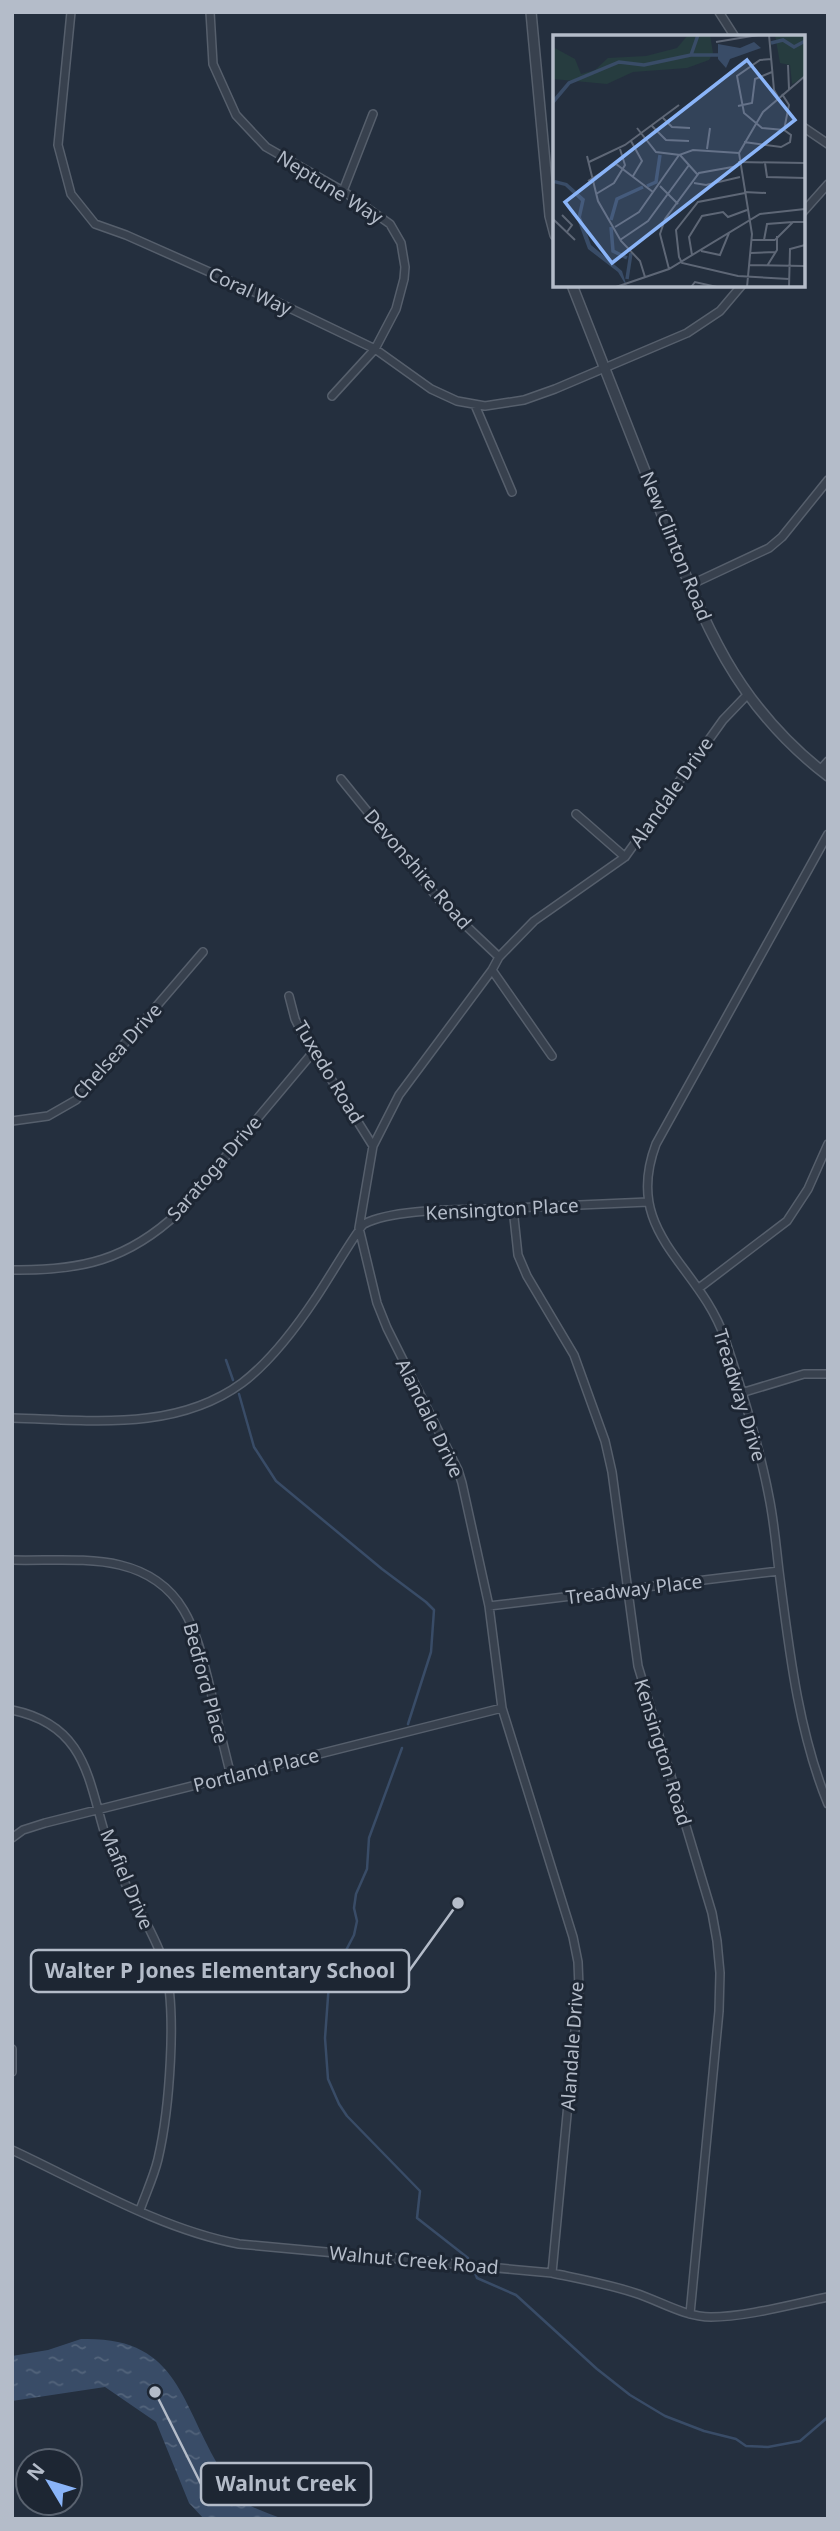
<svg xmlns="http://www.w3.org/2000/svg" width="840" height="2531" viewBox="0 0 840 2531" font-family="'Noto Sans',sans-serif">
	<defs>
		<pattern id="water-ripples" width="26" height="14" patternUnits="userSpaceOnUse" patternTransform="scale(1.75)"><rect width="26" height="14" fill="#394c67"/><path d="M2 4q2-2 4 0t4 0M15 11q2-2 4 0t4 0" fill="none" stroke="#53647b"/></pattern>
	</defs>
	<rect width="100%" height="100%" fill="#242f3e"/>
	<path fill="url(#water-ripples)" d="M81,2339C180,2336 180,2404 222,2471C227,2479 232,2491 239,2498C250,2508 268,2513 283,2519H204L189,2503L156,2422L105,2387L12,2401V2356L48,2350Z"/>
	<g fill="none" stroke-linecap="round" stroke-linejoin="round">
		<path stroke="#394c67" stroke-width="2.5" d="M226,1360L233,1380
			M239,1394L254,1447L276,1481L382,1569L426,1602L434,1610L431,1652L408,1724
			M402,1748L369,1838L367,1869L356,1894L354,1908L357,1921L354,1935L329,1983L325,2038L328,2079L339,2104L347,2116L420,2191L417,2218L468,2258
			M475,2273L477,2278L516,2295L597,2369L630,2395L665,2416L704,2431L736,2439L746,2446L768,2447L800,2441L828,2417"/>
		<defs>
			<path id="minor" d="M71,12L58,145L71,194L95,224L126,235L277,302L375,349L431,389L457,401L485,406L524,400L555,389L687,333L720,311L742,285
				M210,12L213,64L236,115L266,147L343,191L390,224L401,243L405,267L404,279L396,309L375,349L332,396
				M719,12L735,37
				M803,127L828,144
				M343,191L373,114
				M803,212L828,184
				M475,405L512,492
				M690,585L769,548L782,537L828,480
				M820,770L828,761
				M341,779L441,902L499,957
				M576,814L625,857
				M828,834L656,1144C622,1234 699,1263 725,1339C742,1390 759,1444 769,1497C774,1521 776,1546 779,1571C789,1649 798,1731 828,1804
				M492,970L552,1056
				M289,996L295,1019L301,1031L373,1146
				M12,1121L48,1116L76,1100L203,952
				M513,1208L518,1255L527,1276L574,1355L605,1441L612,1472L638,1666L712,1913L717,1941L720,1973L719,2011L690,2314
				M12,1270C81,1271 128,1260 179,1212L314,1051
				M699,1288L787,1221L808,1189L828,1144
				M741,1393L804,1374H828
				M12,1418C90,1420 175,1432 242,1383C271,1361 295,1329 315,1299C323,1288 359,1227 364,1224C393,1209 456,1210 489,1209C542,1207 595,1204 648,1202
				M12,1560C46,1561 88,1557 120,1565C187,1581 197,1635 211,1692C217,1720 224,1748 231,1776
				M489,1606L779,1571
				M12,1710C90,1726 88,1785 109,1847C123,1888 151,1923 164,1963C178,2009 169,2112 158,2159C154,2176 146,2193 140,2210
				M12,1838L23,1830L45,1823L502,1708
				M12,2049V2072
				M12,2150C85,2184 160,2229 239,2244L552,2273C580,2279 608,2284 635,2293C660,2301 685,2317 711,2317C746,2317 793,2304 828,2297
				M552,2273L579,1988L578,1962L573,1937L502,1708L489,1606L462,1483L458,1470L387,1328L377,1303L359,1228L373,1146L399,1095L492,970L499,957L534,921L625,857L723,720L747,695"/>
			<path id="tertiary" d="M531,12L550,216L555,235
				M572,285C599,355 627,424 654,494C698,607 727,699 828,776"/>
		</defs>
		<use href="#minor" stroke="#565f6c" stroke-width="10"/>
		<use href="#tertiary" stroke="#565f6c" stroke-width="12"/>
		<use href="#minor" stroke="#38414e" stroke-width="7"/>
		<use href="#tertiary" stroke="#38414e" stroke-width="9"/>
	</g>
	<g text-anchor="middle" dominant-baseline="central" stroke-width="6" stroke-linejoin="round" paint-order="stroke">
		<g font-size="19" fill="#b4bcc9" stroke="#1d2633">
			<text transform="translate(330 187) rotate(32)">Neptune Way</text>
			<text transform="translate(250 291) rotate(25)">Coral Way</text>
			<text transform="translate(676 546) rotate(68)">New Clinton Road</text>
			<text transform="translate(671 792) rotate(-55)">Alandale Drive</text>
			<text transform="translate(418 869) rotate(49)">Devonshire Road</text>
			<text transform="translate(117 1051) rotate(-48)">Chelsea Drive</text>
			<text transform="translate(329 1072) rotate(59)">Tuxedo Road</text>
			<text transform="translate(214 1168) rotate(-49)">Saratoga Drive</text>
			<text transform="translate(502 1209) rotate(-3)">Kensington Place</text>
			<text transform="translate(740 1395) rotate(73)">Treadway Drive</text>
			<text transform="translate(430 1418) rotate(64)">Alandale Drive</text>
			<text transform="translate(634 1589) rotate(-7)">Treadway Place</text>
			<text transform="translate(206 1683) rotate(75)">Bedford Place</text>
			<text transform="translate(663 1752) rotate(73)">Kensington Road</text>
			<text transform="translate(256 1770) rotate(-14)">Portland Place</text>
			<text transform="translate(127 1879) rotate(67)">Mafiel Drive</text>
			<text transform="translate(572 2046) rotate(-86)">Alandale Drive</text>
			<text transform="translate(414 2260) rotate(5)">Walnut Creek Road</text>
		</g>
	</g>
	<g transform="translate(553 35)">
		<rect width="252" height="252" fill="#242f3e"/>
		<path d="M222,0L252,1V40L243,47L239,49L237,30L227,28Z" fill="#263c3f"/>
		<path d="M135,0H157L160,18L156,25L134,33L80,37L54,49L0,44V12L22,24L28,39L42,35L55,23L93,21L124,13Z" fill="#263c3f"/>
		<path d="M201,7L208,13L177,24L173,33L165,24V9L187,13ZM2,145L14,148L32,164L28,182L38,210L69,236L74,252L65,237L35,214L24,184L28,166L12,151L0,148Z" fill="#394c67"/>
		<path fill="none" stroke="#394c67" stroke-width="3.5" d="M218,8L230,5L241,12L252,6M139,20H165M0,67L16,48L66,27L91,30L138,20L145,0M94,151L103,147L107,120M58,185L64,164L90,152M58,192L60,216L74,223M74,244L78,218"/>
		<path fill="none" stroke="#5e6776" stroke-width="2" d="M216,0L221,55L225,62M163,7L205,0M235,30L236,54M229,59L236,70L231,95M185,71L199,68L202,44L219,37M110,83L119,92L137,93M99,91L113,105L136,106M84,93L103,117L127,120L144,139M78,106L89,126L80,141M191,107L228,112L237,107L238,100L231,95L209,93L191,78L184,41L207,25L219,24M154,114L157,93M34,121L45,166L68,206L87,226L92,242M36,127L72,110L126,70M185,127L252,128M212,128L214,142L252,143M35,146L63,129L100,157M141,148L153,150L187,142M107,151L125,169M191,157L213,158M192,158L145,167L123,195L126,222L129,228L185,241L236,244M43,159L61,148L72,130L67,114M9,180L19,190L14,197M0,184L22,205M62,192L86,177L126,120L140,115L186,118M67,205L95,186L136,130M199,205H222M211,205L214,189L240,187M222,205L240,187H252M148,216L167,220L176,198M198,218L223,217M139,220L136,202L149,181L170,177L175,182L194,175M197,230L251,231M214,231L224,215V201M116,234L107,199L112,184L146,138L185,131M63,252L116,234L207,179L252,174M138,252L142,247L164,252M194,252L199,199L186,118L210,77L252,41M236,252L237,214L252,210M252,252V230"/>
		<path fill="#8ab4f8" fill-opacity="0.15" stroke="#8ab4f8" stroke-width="3.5" d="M194,25L242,85L59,228L12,167Z"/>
		<rect width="252" height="252" fill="none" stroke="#b4bcc9" stroke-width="3.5"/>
	</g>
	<path fill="none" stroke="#b4bcc9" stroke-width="2.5" d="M458 1903L409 1971M155 2392L201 2484"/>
	<g fill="#b4bcc9" stroke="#1d2633" stroke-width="2.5">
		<circle cx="458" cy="1903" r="7"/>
		<circle cx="155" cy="2392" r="7"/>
	</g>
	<g fill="#1d2633" stroke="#b4bcc9" stroke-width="2.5">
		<rect x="31" y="1950" width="378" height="42" rx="7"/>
		<rect x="201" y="2463" width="170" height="42" rx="7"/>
	</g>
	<g font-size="21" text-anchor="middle" font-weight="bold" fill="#b4bcc9">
		<text x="220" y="1978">Walter P Jones Elementary School</text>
		<text x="286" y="2491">Walnut Creek</text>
	</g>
	<rect width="840" height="2531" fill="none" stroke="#b4bcc9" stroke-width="28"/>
	<g transform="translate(49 2482) rotate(308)"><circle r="33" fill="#1d2633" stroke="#59626f" stroke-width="2"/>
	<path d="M0-5L12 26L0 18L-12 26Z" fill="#8ab4f8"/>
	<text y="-10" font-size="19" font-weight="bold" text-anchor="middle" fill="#b4bcc9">N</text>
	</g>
</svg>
